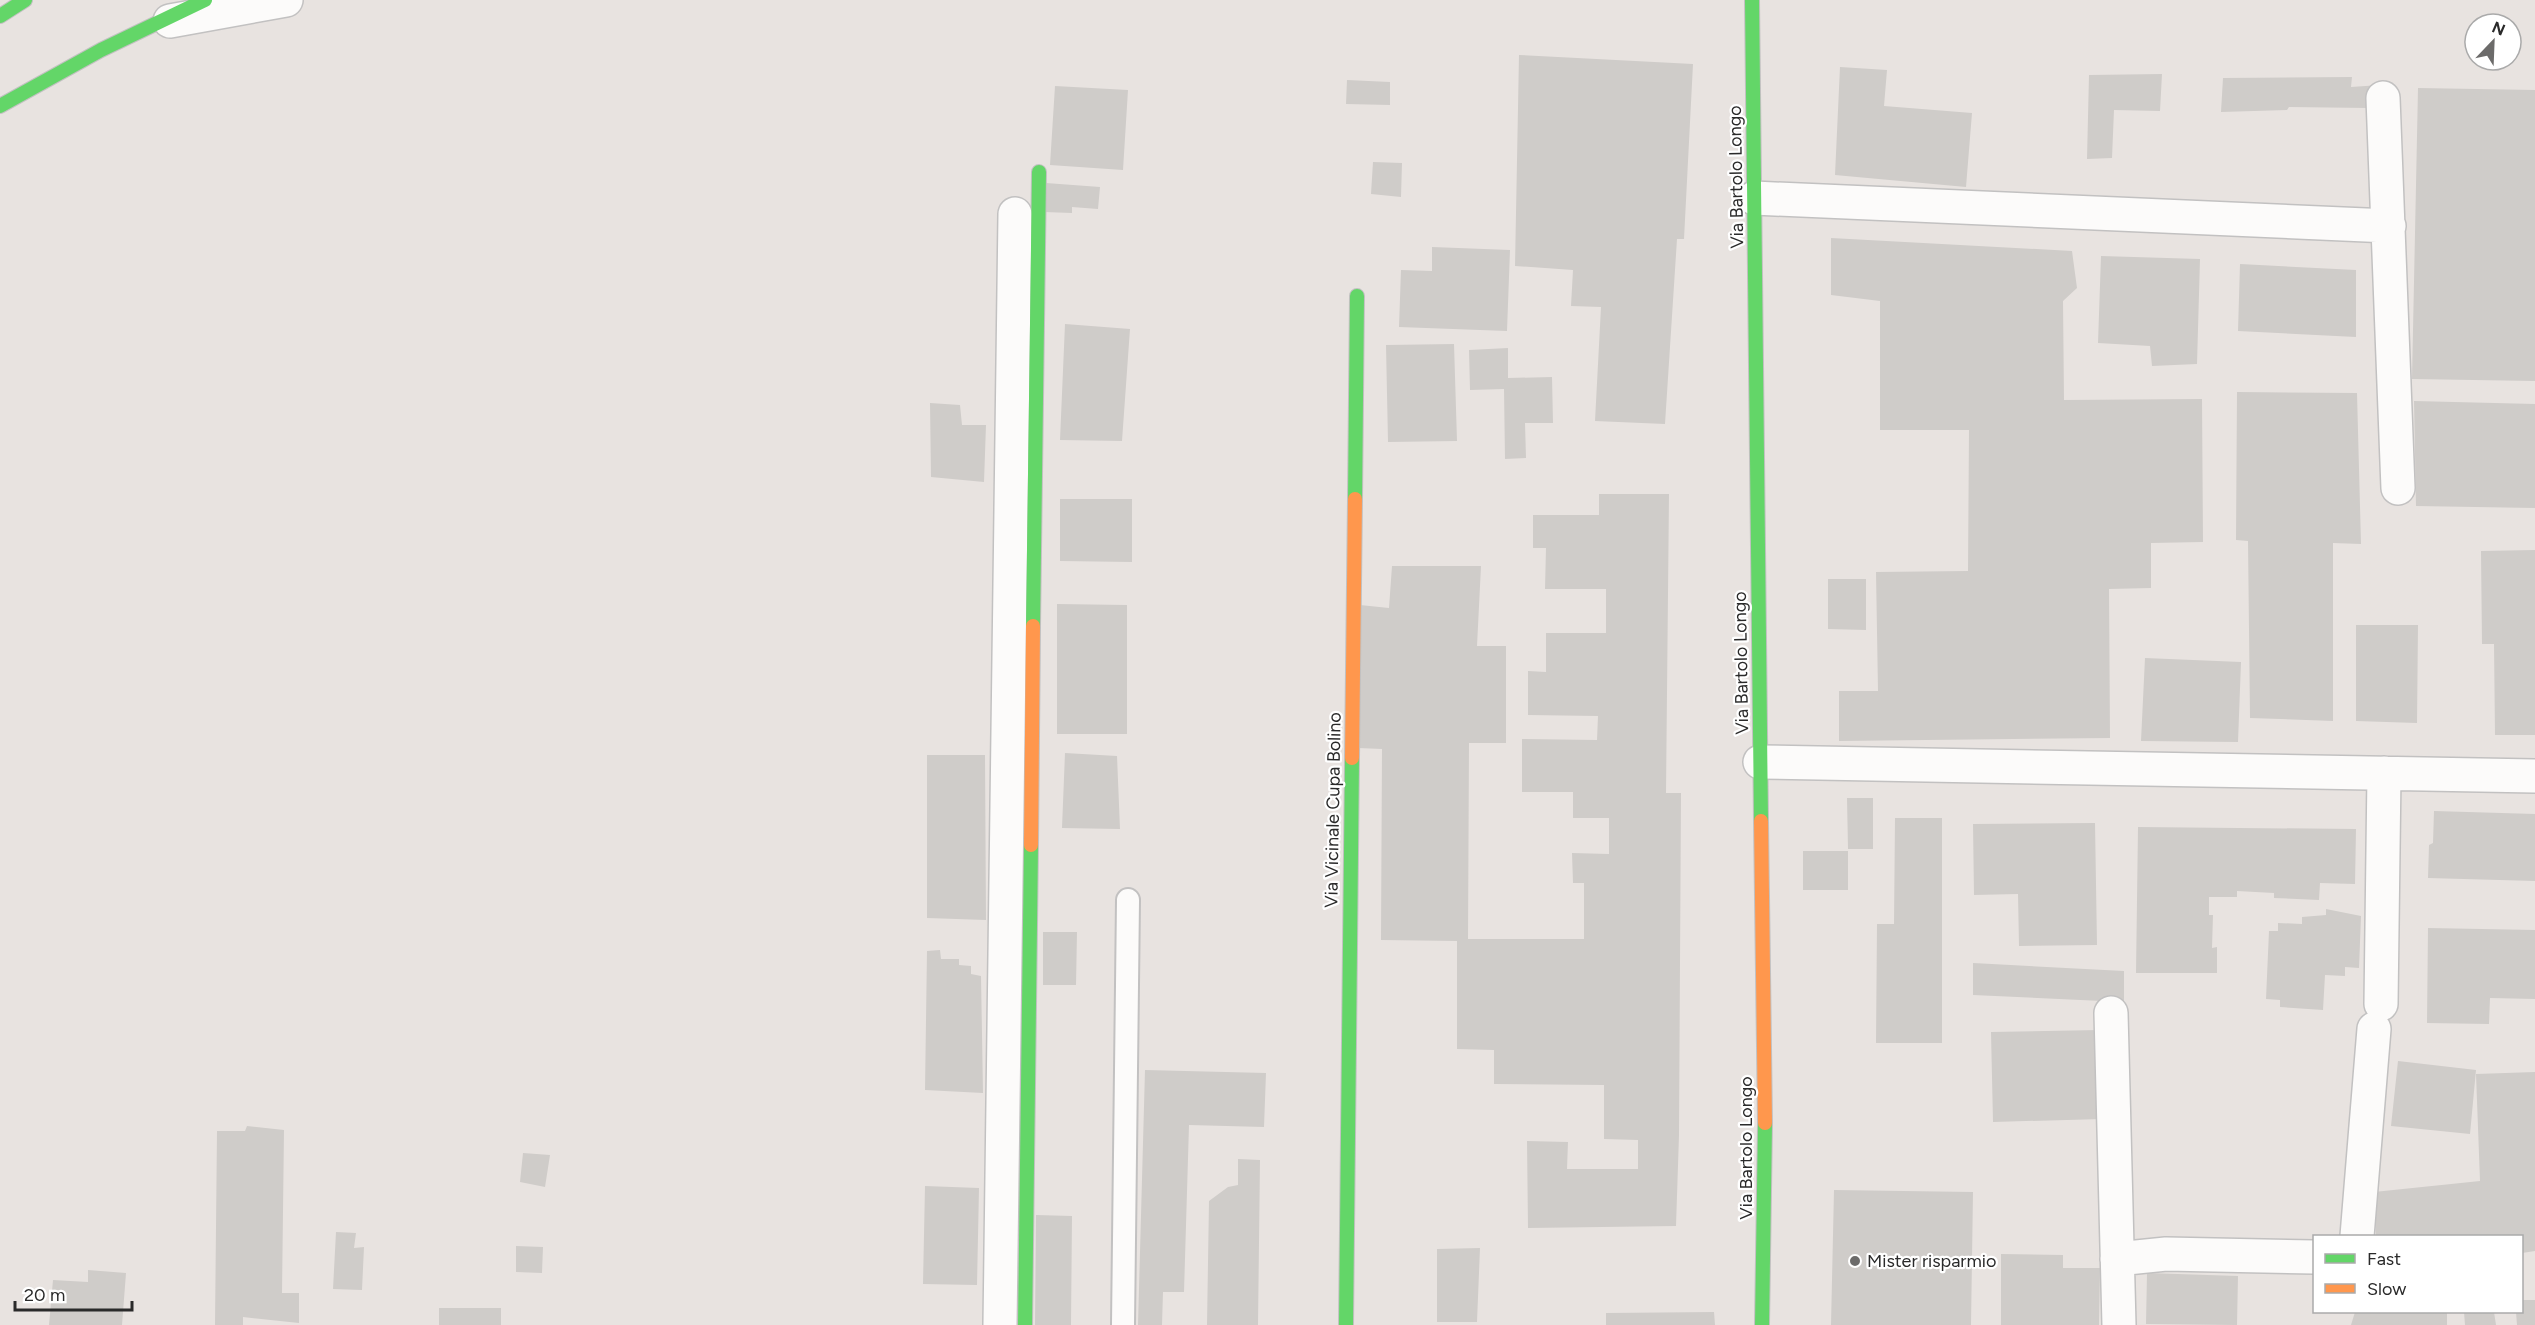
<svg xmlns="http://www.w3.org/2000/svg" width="2535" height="1325" viewBox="0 0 2535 1325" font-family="Figtree,sans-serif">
	<rect width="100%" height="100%" fill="#e8e3e0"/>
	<path fill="#cfccc9" d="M1519,55L1693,64L1684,239H1677L1665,424L1595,421L1601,307L1571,306L1573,270L1515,266Z
		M1840,67L1887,70L1884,106L1972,113L1966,187L1835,175Z
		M2162,74L2160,111L2114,110L2112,158L2087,159L2089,75Z
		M2352,77L2351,87L2380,85L2368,108L2289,107L2287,110L2221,112L2223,78Z
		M1347,80L1390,82V105L1346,104Z
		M1055,86L1128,90L1123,170L1050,165Z
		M2418,88L2535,90V381L2412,379Z
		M1373,162L1402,163L1401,197L1371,194Z
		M1046,183L1100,187L1098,209L1072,207V213L1044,212Z
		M1831,238L2072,251L2077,288L2063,301L2064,400L2202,399L2203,542L2151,543V588L2109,589L2110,738L1839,741V691H1878L1876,572L1968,571L1969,430H1880V301L1831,295Z
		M1432,247L1510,250L1507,331L1399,327L1401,270L1432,271Z
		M2101,256L2200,259L2197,364L2152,366L2150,346L2098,343Z
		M2240,264L2356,270V337L2238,331Z
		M1065,324L1130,329L1122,441L1060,440Z
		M1454,344L1457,441L1388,442L1386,345Z
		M1508,348V378L1552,377L1553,423H1525L1526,458L1505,459L1504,389L1470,390L1469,350Z
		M2237,392L2357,393L2361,544L2333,543V721L2250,718L2248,541L2236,540Z
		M2414,401L2535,404V508L2416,506Z
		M930,403L960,405L962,425H986L984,482L931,477Z
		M1599,494H1669L1666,793H1681L1679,1135L1676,1226L1528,1228L1527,1141L1568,1142L1567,1169H1638V1140L1604,1139V1085L1494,1084V1050L1457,1049V941L1381,940L1382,749L1358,748L1360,605L1389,608L1392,566H1481L1477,646H1506V743H1469L1468,939H1584V883H1573L1572,853L1609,854V818H1573V792H1522V739L1597,740L1598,716L1528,715V671L1546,672V633H1606V589H1545L1546,548H1533V515H1599Z
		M1060,499H1132V562L1060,561Z
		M2535,550V735H2495L2494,644H2482L2481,551Z
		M1828,579H1866V630L1828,629Z
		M1057,604L1127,605V734H1057Z
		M2356,625H2418L2417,723L2356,721Z
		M2145,658L2241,662L2238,742L2141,741Z
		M1065,753L1117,756L1120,829L1062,828Z
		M927,755H985L986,920L927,918Z
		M1847,798H1873V849H1848Z
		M2434,811L2535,814V881L2428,878L2429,845L2433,843Z
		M1895,818H1942V1043H1876L1877,924H1894Z
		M2095,823L2097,945L2019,946L2018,894L1974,895L1973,824Z
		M2138,827L2356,829L2355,884L2320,883L2319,900L2274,898V893L2237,891V897H2209V915H2213L2212,948L2217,947V973H2136Z
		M1803,851H1848V890H1803Z
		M2326,909L2361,916L2359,968L2345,967V976L2325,975L2323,1010L2280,1007V1000L2266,999L2269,931H2278V923L2302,924V917L2326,915Z
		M2428,928L2535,930V999L2490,998L2489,1024L2427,1023Z
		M1043,932H1077L1076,985H1043Z
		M940,950L941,959H959V965L971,966V974L981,976L983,1093L925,1090L927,951Z
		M1973,963L2124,971V1002L1973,995Z
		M2100,1030L2102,1119L1993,1122L1991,1032Z
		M2398,1061L2476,1070L2470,1134L2391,1126Z
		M1145,1070L1266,1073L1264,1127L1189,1125L1184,1292H1163L1162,1325H1138Z
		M2535,1072V1251L2522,1253V1236H2376L2374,1192L2480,1181L2476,1074Z
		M247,1126L284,1130L282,1293H299V1323L243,1317V1325H215L217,1131H245Z
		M523,1153L550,1155L545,1187L520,1182Z
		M1238,1159L1260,1160L1258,1325H1207L1209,1201L1228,1187L1238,1185Z
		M925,1186L979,1188L977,1285L923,1284Z
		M1834,1190L1973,1192L1971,1325H1831Z
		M1036,1215L1072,1216L1071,1325H1035Z
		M336,1232L356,1233L354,1248L364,1247L362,1290L333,1289Z
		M516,1246L543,1247L542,1273L516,1272Z
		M1480,1248L1477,1322H1437V1249Z
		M2001,1254L2063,1255V1268H2100L2099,1325H2001Z
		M88,1270L126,1273L122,1325H49L53,1280L88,1282Z
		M2147,1273L2238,1276L2237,1325L2146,1324Z
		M2522,1300H2535V1325H2517L2516,1312H2522Z
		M439,1308H501V1325H439Z
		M1714,1312L1715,1325H1606V1313Z
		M2355,1312H2447V1325H2351Z
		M2464,1312H2494L2496,1325H2465Z"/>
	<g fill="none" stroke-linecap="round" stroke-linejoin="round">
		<defs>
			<path id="lane" d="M1123,1325L1128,900"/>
			<path id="street" d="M170,21L286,0
				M2383,98L2398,488
				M1754,198L2389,226
				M1760,762L2535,776
				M2381,1004L2384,773
				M2111,1013L2119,1325
				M2357,1236L2374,1029
				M2117,1259L2166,1254L2314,1257
				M1000,1325L1015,214"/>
			<path id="fast" d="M1752,0L1761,821
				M0,16L25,0
				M0,106L101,50L205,0
				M1355,499L1357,296
				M1033,626L1039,172
				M1025,1325L1031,845
				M1346,1325L1352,758
				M1762,1325L1765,1123"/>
			<path id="slow" d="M1352,758L1355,499
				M1761,821L1765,1123
				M1031,845L1033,626"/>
		</defs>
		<use href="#lane" stroke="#c2c1c1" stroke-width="26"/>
		<use href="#street" stroke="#c2c1c1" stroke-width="36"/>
		<use href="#fast" stroke="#c2c1c1" stroke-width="16"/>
		<use href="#slow" stroke="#c2c1c1" stroke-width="16"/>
		<use href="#lane" stroke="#fcfbfa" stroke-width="22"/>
		<use href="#street" stroke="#fcfbfa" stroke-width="33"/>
		<use href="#fast" stroke="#63d668" stroke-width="14"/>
		<use href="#slow" stroke="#ff974d" stroke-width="14"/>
	</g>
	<circle fill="#6c6b6a" stroke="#fff" stroke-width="2" cx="1855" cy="1261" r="6"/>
	<g text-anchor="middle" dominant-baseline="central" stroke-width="4.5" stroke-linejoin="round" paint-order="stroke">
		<g font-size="18" fill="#2a2a2a" stroke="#fff">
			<text transform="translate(1736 177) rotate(-91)">Via Bartolo Longo</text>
			<text transform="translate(1741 663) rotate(-91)">Via Bartolo Longo</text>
			<text transform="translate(1333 810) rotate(-89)">Via Vicinale Cupa Bolino</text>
			<text transform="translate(1746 1148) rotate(-90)">Via Bartolo Longo</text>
		</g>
		<g font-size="18" fill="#2a2a2a" stroke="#fff" text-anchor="start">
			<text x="1867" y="1261">Mister risparmio</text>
		</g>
	</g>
	<rect x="2313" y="1235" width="210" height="78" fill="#ffffff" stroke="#aaaaaa" stroke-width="1.5"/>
	<rect x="2325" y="1254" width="30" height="9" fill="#63d668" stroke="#aaaaaa" stroke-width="1.5"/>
	<text x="2367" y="1265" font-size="18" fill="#2a2a2a">Fast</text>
	<rect x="2325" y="1284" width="30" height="9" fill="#ff974d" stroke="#aaaaaa" stroke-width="1.5"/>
	<text x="2367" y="1295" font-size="18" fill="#2a2a2a">Slow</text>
	<g transform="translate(2493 42) rotate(23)"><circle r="28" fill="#ffffff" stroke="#aaaaaa" stroke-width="1.5"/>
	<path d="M0-4.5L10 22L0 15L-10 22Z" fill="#6c6b6a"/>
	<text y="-9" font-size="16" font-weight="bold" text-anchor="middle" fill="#2a2a2a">N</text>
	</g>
	<path d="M15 1301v9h117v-9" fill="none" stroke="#2a2a2a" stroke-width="3"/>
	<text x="24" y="1301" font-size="18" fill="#2a2a2a" stroke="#ffffff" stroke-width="4.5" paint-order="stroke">20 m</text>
</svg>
